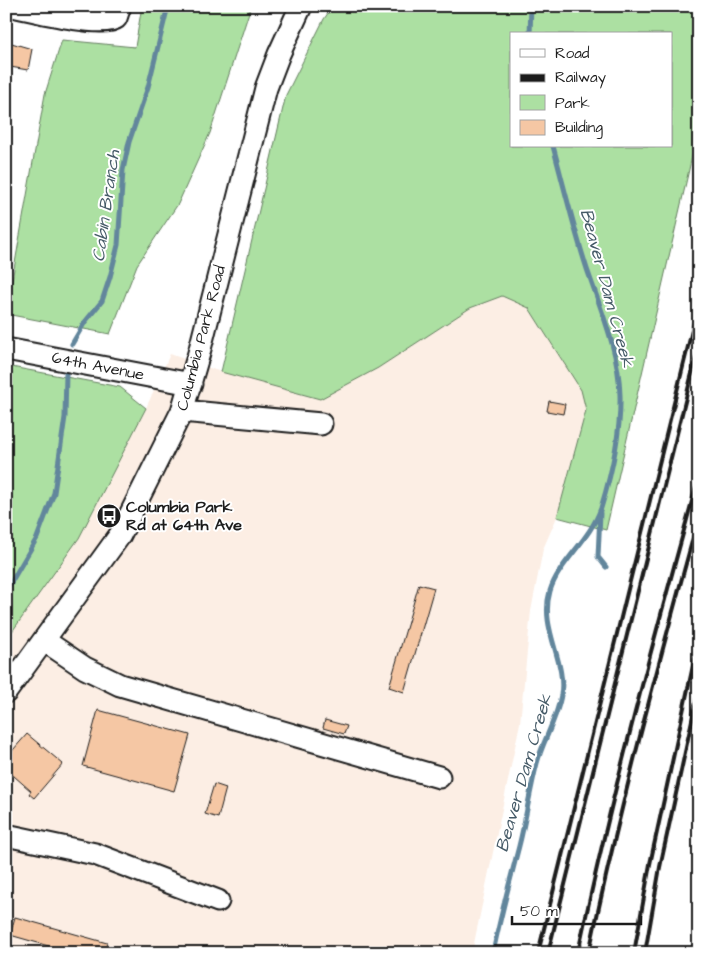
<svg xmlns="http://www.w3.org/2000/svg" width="705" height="959" viewBox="0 0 705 959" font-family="'Architects Daughter',sans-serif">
	<rect width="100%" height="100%" fill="#fff"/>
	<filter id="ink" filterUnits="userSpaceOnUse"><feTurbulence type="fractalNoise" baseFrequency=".02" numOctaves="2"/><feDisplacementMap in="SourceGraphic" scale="10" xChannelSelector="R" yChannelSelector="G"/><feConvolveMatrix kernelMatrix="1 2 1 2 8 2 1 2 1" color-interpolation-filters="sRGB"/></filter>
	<g filter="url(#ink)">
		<path fill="#fceee4" d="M502,296L529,308L581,390L586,410L557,517L543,549L531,611L520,723L472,953H6V640L79,538L146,408L170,354L221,372L378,368L470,308Z"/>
		<path fill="#ace0a2" stroke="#647e5f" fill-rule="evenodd" d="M142,6H251L210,133L178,204L137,265L110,334L6,314L45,94L62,40L135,47Z
			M333,6H699V126L606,530L557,517L586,410L581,390L529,308L502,296L470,308L378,368L320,399L221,372L286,95L324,19ZM511,34H671V146H511Z
			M6,366L120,387L146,408L79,538L6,640Z"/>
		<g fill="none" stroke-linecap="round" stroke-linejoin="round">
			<path stroke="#62869c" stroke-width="5" d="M530,34L531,6
				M72,344L85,322L102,301L110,277L118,245L123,170L129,142L148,87L168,6
				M600,513L598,557L606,567
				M6,591L37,538L54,493L65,417L66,373
				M493,953C500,917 510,881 519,846C526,818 530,790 537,763C543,740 557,719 561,695C567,661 539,629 550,591C559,562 590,540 601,508C612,472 621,433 620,395C619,351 601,310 587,269C574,229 564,187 553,146"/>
		</g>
		<path fill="#f5c7a4" stroke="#1c1c1c" d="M8,42L32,49L28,70L10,67L9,72L6,71V45Z
			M549,401L565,404L563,414L547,411Z
			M419,584L434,588L404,692L389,687Z
			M98,710L190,735L174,791L83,766Z
			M325,720L347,726L344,734L323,728Z
			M27,734L63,764L34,798L29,794L31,791L6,769V758Z
			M214,784L226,788L218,818L205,814Z
			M15,917L107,943L104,953H73L10,935Z"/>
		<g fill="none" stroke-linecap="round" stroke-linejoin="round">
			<defs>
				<path id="minor" d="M12,6C31,10 103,28 116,18L120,6
					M6,349L191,384
					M182,411L321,424
					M45,641L85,668L120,685L439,777
					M6,692L120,535L182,411L199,353L266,88L279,54L301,6
					M6,835L95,854L218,901"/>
			</defs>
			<use href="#minor" stroke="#1c1c1c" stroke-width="25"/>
			<use href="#minor" stroke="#fff" stroke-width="21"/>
			<path stroke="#1c1c1c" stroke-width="4" d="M538,953L699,302
				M548,953L699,345
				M578,953C612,792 655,634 699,476
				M589,953C620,806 659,661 699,516
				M634,953L650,864L699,638
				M645,953L660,867L699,688"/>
		</g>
	</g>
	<defs>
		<symbol id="bus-disc" viewBox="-11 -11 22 22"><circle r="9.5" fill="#1c1c1c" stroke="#fff"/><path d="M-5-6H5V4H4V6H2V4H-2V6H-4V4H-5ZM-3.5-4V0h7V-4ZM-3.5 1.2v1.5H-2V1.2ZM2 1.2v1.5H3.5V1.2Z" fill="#fff"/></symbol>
	</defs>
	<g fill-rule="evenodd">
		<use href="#bus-disc" x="95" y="502" width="28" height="28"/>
	</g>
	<g text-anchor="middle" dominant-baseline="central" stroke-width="4" stroke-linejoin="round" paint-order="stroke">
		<g font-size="16" fill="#1c1c1c" stroke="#fff">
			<text transform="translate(201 338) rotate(-75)">Columbia Park Road</text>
			<text transform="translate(98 366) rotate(11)">64th Avenue</text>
		</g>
		<g font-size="16" font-weight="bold" fill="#1c1c1c" stroke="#fff" text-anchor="start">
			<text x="126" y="507">Columbia Park<tspan x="126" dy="18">Rd at 64th Ave</tspan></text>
		</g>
		<g font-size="18" font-style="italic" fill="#455a67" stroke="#fff">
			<text transform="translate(106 206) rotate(-82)">Cabin Branch</text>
			<text transform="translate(607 288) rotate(75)">Beaver Dam Creek</text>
			<text transform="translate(524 773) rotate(-74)">Beaver Dam Creek</text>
		</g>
	</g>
	<rect width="705" height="959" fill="none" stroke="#fff" stroke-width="25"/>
	<rect x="12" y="12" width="680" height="934" fill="none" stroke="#1c1c1c" stroke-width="2" filter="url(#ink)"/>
	<rect x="510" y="32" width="162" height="115" fill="#ffffff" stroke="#a4a4a4"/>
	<rect x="520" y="49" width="25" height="8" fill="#ffffff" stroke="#a4a4a4"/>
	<text x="555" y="58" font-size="15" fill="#1c1c1c">Road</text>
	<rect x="520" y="74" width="25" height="8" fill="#1c1c1c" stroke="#a4a4a4"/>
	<text x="555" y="82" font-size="15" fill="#1c1c1c">Railway</text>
	<rect x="520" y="95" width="25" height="15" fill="#ace0a2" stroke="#a4a4a4"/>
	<text x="555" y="108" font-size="15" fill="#1c1c1c">Park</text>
	<rect x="520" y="120" width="25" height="15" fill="#f5c7a4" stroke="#a4a4a4"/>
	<text x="555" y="132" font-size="15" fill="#1c1c1c">Building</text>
	<path d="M512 916v8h129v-8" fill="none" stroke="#1c1c1c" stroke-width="2.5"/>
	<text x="520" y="916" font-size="15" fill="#1c1c1c" stroke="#ffffff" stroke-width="4" paint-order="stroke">50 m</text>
</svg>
